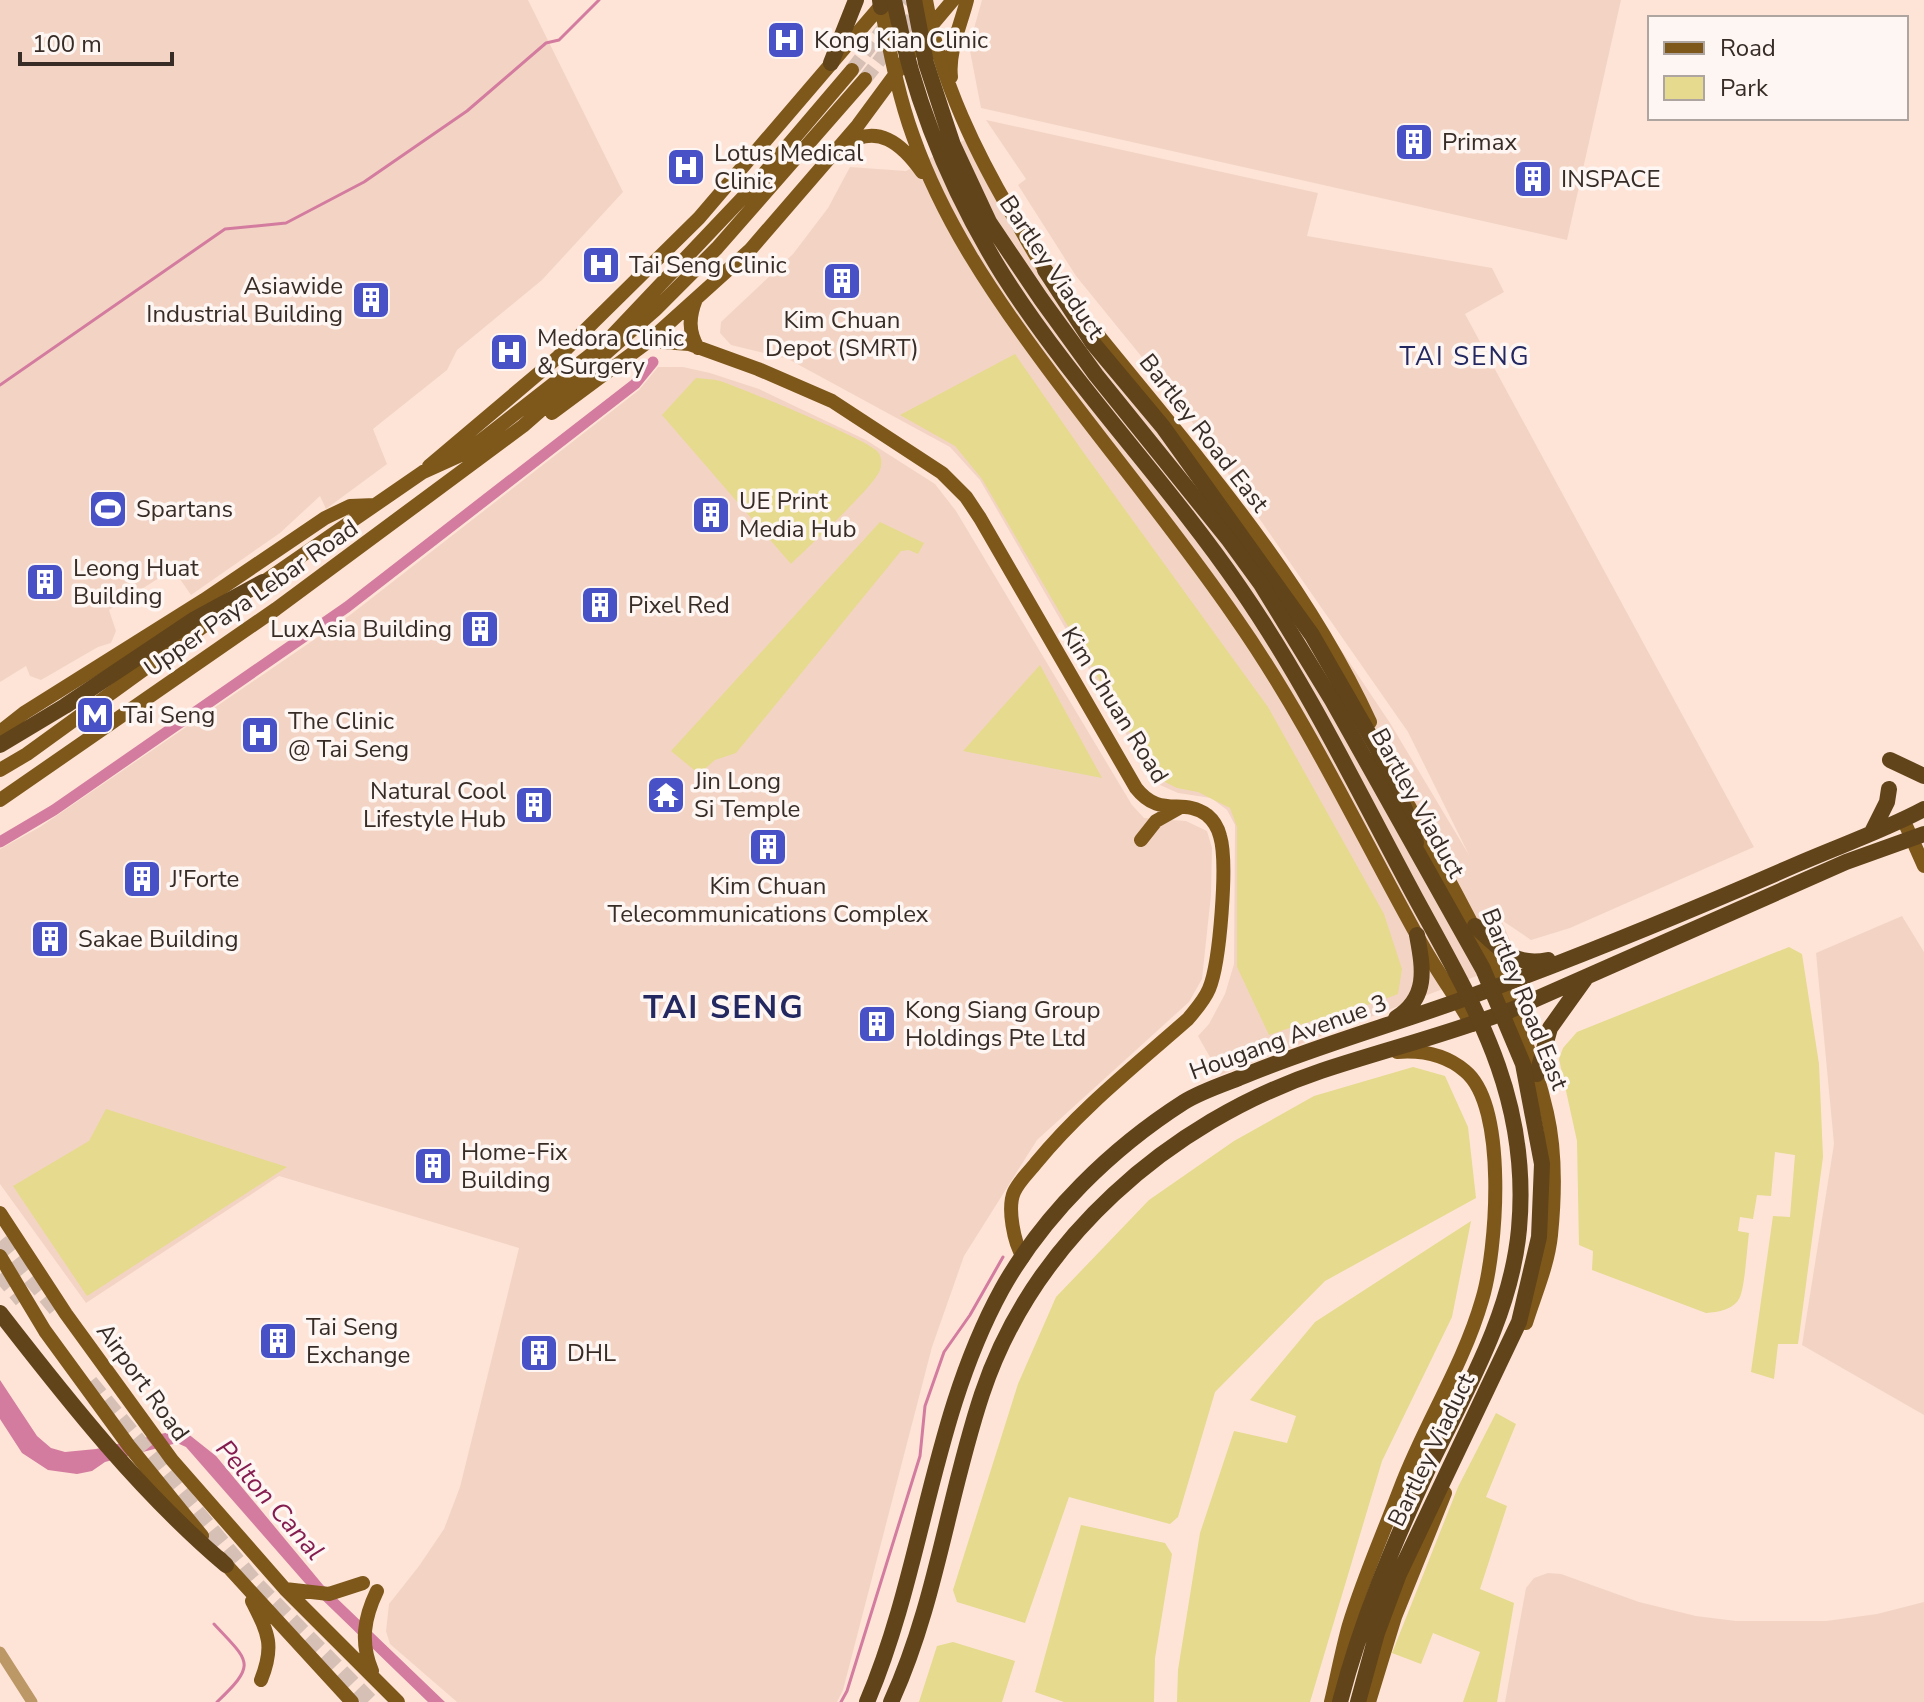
<svg xmlns="http://www.w3.org/2000/svg" width="1924" height="1702" viewBox="0 0 1924 1702" font-family="'Nunito Sans',sans-serif">
	<rect width="100%" height="100%" fill="#fee4d7"/>
	<path fill="#f3d4c4" d="M0,0H528L623,192L542,280L457,350L447,370L373,429L387,464L326,509L320,496L280,533L191,595L173,569L109,610L116,631L111,643L98,647L41,680L30,676L26,666L0,682Z
		M982,0H1621L1567,240L981,108L969,46Z
		M986,120L1318,193L1307,236L1492,268L1504,292L1465,314L1754,847L1570,928L1531,940L1503,921L1497,909L1518,960L1220,1075L1198,1036L1209,1024L1225,994L1234,964L1235,825L1227,810L1211,798L1178,793L1160,785L1137,753L980,480L950,447L788,359L731,345L720,333L721,322L793,254L828,208L850,167L906,171L970,137L1118,355L1248,511L1390,723L1469,855L1408,732L1176,399L1076,276L1018,185L1026,179Z
		M658,367H683L710,373L759,389L866,440L935,484L956,511L1132,805L1144,818L1186,821L1207,831L1212,848L1211,895L1202,979L1189,1002L1037,1140L964,1256L932,1347L843,1690L837,1702H457L390,1644L386,1631L389,1604L419,1566L444,1529L460,1487L519,1248L279,1176L86,1303L0,1184V849L40,827L350,615L639,390Z
		M1902,916L1924,952V1415L1802,1345L1834,1144L1816,953Z
		M1548,1573L1561,1574L1639,1602L1696,1616L1736,1621H1826L1877,1614L1924,1602V1702H1505L1526,1588L1534,1578Z"/>
	<path fill="#e5da8d" d="M1015,354L1081,449L1268,707L1384,914L1402,969L1398,994C1356,1011 1312,1019 1269,1035L1237,967V827L1230,808L1198,792L1177,788L1161,780L1143,755L982,479L955,446L900,415Z
		M696,378C704,379 713,379 720,381C743,389 867,439 878,452C882,457 882,464 880,470C875,486 807,548 791,564L662,415Z
		M880,522L924,543L918,554L909,550L901,551L736,753L715,760L699,774L671,751Z
		M1040,665L1102,778L963,751Z
		M1789,947L1802,954L1819,1064L1823,1157L1798,1344H1778L1774,1379L1751,1372L1773,1216L1790,1217L1795,1155L1775,1152L1771,1196L1757,1195L1753,1219L1740,1217L1738,1231L1749,1233C1747,1248 1745,1285 1740,1297C1734,1310 1718,1312 1706,1313L1592,1270L1593,1251L1579,1245L1577,1141L1559,1059L1563,1048L1577,1032Z
		M1413,1067L1445,1076L1468,1127L1476,1198L1325,1281L1215,1392L1178,1517L1170,1524L1069,1497L1025,1623L957,1602L953,1590L1018,1384L1056,1297L1149,1200L1234,1141L1314,1096Z
		M106,1109L287,1167L87,1296L13,1186L89,1141Z
		M1471,1221L1452,1317L1382,1461L1310,1702H1177L1178,1670L1200,1533L1234,1431L1287,1443L1296,1416L1250,1400L1315,1322Z
		M1496,1413L1516,1424L1486,1497L1507,1506L1480,1589L1514,1603L1497,1702H1463L1480,1652L1433,1633L1421,1664L1392,1653L1458,1487Z
		M1081,1525L1165,1543L1172,1554L1155,1658L1154,1702H1064L1035,1692Z
		M953,1642L1015,1661L1002,1702H919L937,1646Z"/>
	<path fill="#d37c9f" d="M0,1380L37,1436L51,1448L65,1452L96,1449L178,1430L187,1433L216,1456L323,1585L445,1702H428L305,1583L186,1447L177,1443L105,1462L92,1471L77,1474L48,1470L22,1453L0,1419Z"/>
	<g fill="none" stroke-linecap="round" stroke-linejoin="round">
		<path stroke="#d37c9f" stroke-width="3" d="M0,385L225,229L286,223L364,182L467,111L546,43L559,40L599,0
			M214,1624C249,1662 258,1663 217,1702
			M841,1702L847,1691L920,1456L925,1406L944,1352L970,1315L1003,1257"/>
		<path stroke="#d37c9f" stroke-width="11" d="M0,842L54,810L347,607L635,384L653,362"/>
		<path stroke="#d6bfb4" stroke-width="14" stroke-dasharray="14 7" stroke-linecap="butt" d="M852,70L905,0
			M865,79L921,7"/>
		<path stroke="#d6bfb4" stroke-width="16" stroke-dasharray="16 8" stroke-linecap="butt" d="M0,1241L60,1314
			M0,1274L22,1300
			M90,1382L257,1585L371,1702"/>
		<path stroke="#bc9866" stroke-width="11" d="M0,1652L32,1702"/>
		<path stroke="#7e581b" stroke-width="14" d="M926,0C940,81 977,156 1019,226C1029,244 1039,263 1051,278
			M881,7C890,51 898,95 913,136C943,221 993,295 1046,366C1108,450 1176,531 1235,617C1308,721 1362,838 1424,948C1439,974 1457,999 1472,1025
			M951,77C948,52 961,24 967,0
			M844,146C877,122 902,144 922,172
			M696,299C689,317 688,331 698,348
			M1085,319C1188,447 1301,572 1370,722
			M649,341L689,344L758,369L832,401L942,473L966,497L980,518L1136,788C1160,819 1183,797 1207,815C1213,820 1218,828 1220,836C1228,862 1220,963 1209,989C1204,1001 1196,1009 1188,1019C1136,1065 1080,1109 1036,1163C1029,1172 1019,1181 1014,1192C1007,1208 1014,1243 1023,1257
			M552,413L649,341L750,250L858,125L931,26L953,0
			M429,466L558,357L699,218L884,2
			M256,587L423,472L465,453L603,345L750,190L852,70
			M0,732L24,713L204,600L325,518L350,506L375,505
			M0,770L27,754L230,607
			M0,800L276,609L523,426L655,310L717,248L865,79
			M1409,806C1460,903 1523,1006 1547,1113C1556,1152 1555,1195 1551,1235C1548,1265 1535,1294 1526,1323
			M1903,819L1924,866
			M1141,840L1156,821L1179,808
			M0,1213L66,1314L172,1460L285,1589L398,1702
			M0,1256L45,1331L129,1446L202,1536
			M220,1558L352,1702
			M285,1589L329,1594L363,1583
			M252,1601C268,1633 275,1645 261,1680
			M372,1671C360,1642 364,1618 377,1591
			M1331,1702C1337,1677 1342,1650 1349,1625C1363,1579 1383,1534 1400,1489C1424,1425 1463,1366 1482,1300C1497,1251 1508,1106 1465,1071C1445,1054 1422,1050 1397,1052
			M1369,1702L1395,1617L1445,1493"/>
		<path stroke="#614419" stroke-width="16" d="M880,0L881,7
			M831,63L856,0
			M1045,270L1092,342L1163,427L1312,635L1377,748L1407,814L1416,843
			M0,745L65,706L195,619L263,582
			M1890,760L1924,776
			M1872,832L1887,802L1889,789
			M1475,926C1499,948 1513,967 1548,960
			M1396,1018C1429,997 1423,968 1417,935
			M1537,1074L1550,1028L1585,979
			M0,1313C69,1402 140,1492 226,1565
			M867,1702C924,1568 931,1418 1002,1289C1044,1214 1112,1148 1184,1102C1200,1092 1221,1085 1239,1078C1310,1048 1385,1027 1458,1001C1571,960 1683,914 1793,866C1836,847 1883,831 1924,809
			M891,1702C936,1604 948,1496 982,1394C1033,1241 1169,1122 1321,1071C1384,1050 1449,1034 1511,1010L1846,862L1924,834"/>
		<path stroke="#614419" stroke-width="16" d="M894,0C913,98 950,190 1003,275C1073,385 1166,480 1240,588C1307,685 1359,793 1415,897C1475,1007 1531,1097 1519,1229C1511,1316 1465,1392 1428,1469C1393,1545 1361,1621 1340,1702
			M914,0L926,63L944,118L953,145L989,222L1041,299L1096,375L1229,540L1261,584L1332,700L1483,969L1523,1064L1542,1164L1539,1237L1519,1322L1399,1574L1377,1633L1358,1702"/>
	</g>
	<defs>
		<symbol id="hospital-square" viewBox="-11 -11 22 22"><rect x="-9" y="-9" width="18" height="18" rx="4" fill="#4951c6" stroke="#fdf6f3"/><path d="M-5-5h3v3.5h4V-5h3V5h-3V1.5h-4V5h-3Z" fill="#fff"/></symbol>
		<symbol id="building-square" viewBox="-11 -11 22 22"><rect x="-9" y="-9" width="18" height="18" rx="4" fill="#4951c6" stroke="#fdf6f3"/><path d="M-4-6H4V6H1V3H-1V6H-4ZM-2.5-4.3h1.7v1.8h-1.7ZM.8-4.3h1.7v1.8H.8ZM-2.5-1h1.7V.8h-1.7ZM.8-1h1.7V.8H.8Z" fill="#fff"/></symbol>
		<symbol id="stadium-square" viewBox="-11 -11 22 22"><rect x="-9" y="-9" width="18" height="18" rx="4" fill="#4951c6" stroke="#fdf6f3"/><path d="M0-5a6.5 5 0 1 0 0 10a6.5 5 0 1 0 0-10ZM-3.5-1.8h7v3.6h-7Z" fill="#fff"/></symbol>
		<symbol id="metro-square" viewBox="-11 -11 22 22"><rect x="-9" y="-9" width="18" height="18" rx="4" fill="#4951c6" stroke="#fdf6f3"/><path d="M-5.5 5V-5H-3L0 0L3-5H5.5V5H3V-.5L0 4L-3-.5V5Z" fill="#fff"/></symbol>
		<symbol id="temple-square" viewBox="-11 -11 22 22"><rect x="-9" y="-9" width="18" height="18" rx="4" fill="#4951c6" stroke="#fdf6f3"/><path d="M0-6L5-2H3V0L6.5 2.5H4V6H1.5V3h-3V6H-4V2.5H-6.5L-3 0V-2H-5Z" fill="#fff"/></symbol>
	</defs>
	<g fill-rule="evenodd">
		<use href="#hospital-square" x="764" y="18" width="44" height="44"/>
		<use href="#building-square" x="1392" y="120" width="44" height="44"/>
		<use href="#hospital-square" x="664" y="145" width="44" height="44"/>
		<use href="#building-square" x="1511" y="157" width="44" height="44"/>
		<use href="#hospital-square" x="579" y="243" width="44" height="44"/>
		<use href="#building-square" x="820" y="259" width="44" height="44"/>
		<use href="#building-square" x="349" y="278" width="44" height="44"/>
		<use href="#hospital-square" x="487" y="330" width="44" height="44"/>
		<use href="#stadium-square" x="86" y="487" width="44" height="44"/>
		<use href="#building-square" x="689" y="493" width="44" height="44"/>
		<use href="#building-square" x="23" y="560" width="44" height="44"/>
		<use href="#building-square" x="578" y="583" width="44" height="44"/>
		<use href="#building-square" x="458" y="607" width="44" height="44"/>
		<use href="#metro-square" x="73" y="693" width="44" height="44"/>
		<use href="#hospital-square" x="238" y="713" width="44" height="44"/>
		<use href="#temple-square" x="644" y="773" width="44" height="44"/>
		<use href="#building-square" x="512" y="783" width="44" height="44"/>
		<use href="#building-square" x="746" y="825" width="44" height="44"/>
		<use href="#building-square" x="120" y="857" width="44" height="44"/>
		<use href="#building-square" x="28" y="917" width="44" height="44"/>
		<use href="#building-square" x="855" y="1002" width="44" height="44"/>
		<use href="#building-square" x="411" y="1144" width="44" height="44"/>
		<use href="#building-square" x="256" y="1319" width="44" height="44"/>
		<use href="#building-square" x="517" y="1331" width="44" height="44"/>
	</g>
	<g text-anchor="middle" dominant-baseline="central" stroke-width="7" stroke-linejoin="round" paint-order="stroke">
		<g font-size="24" fill="#382c26" stroke="#fdf6f3" text-anchor="start">
			<text x="814" y="40">Kong Kian Clinic</text>
			<text x="1442" y="142">Primax</text>
			<text x="714" y="153">Lotus Medical<tspan x="714" dy="28">Clinic</tspan></text>
			<text x="1561" y="179">INSPACE</text>
			<text x="629" y="265">Tai Seng Clinic</text>
			<text x="343" y="286" text-anchor="end">Asiawide<tspan x="343" dy="28">Industrial Building</tspan></text>
			<text x="842" y="320" text-anchor="middle">Kim Chuan<tspan x="842" dy="28">Depot (SMRT)</tspan></text>
			<text x="537" y="338">Medora Clinic<tspan x="537" dy="28">&amp; Surgery</tspan></text>
			<text x="739" y="501">UE Print<tspan x="739" dy="28">Media Hub</tspan></text>
			<text x="136" y="509">Spartans</text>
			<text x="73" y="568">Leong Huat<tspan x="73" dy="28">Building</tspan></text>
			<text x="628" y="605">Pixel Red</text>
			<text x="452" y="629" text-anchor="end">LuxAsia Building</text>
			<text x="123" y="715">Tai Seng</text>
			<text x="288" y="721">The Clinic<tspan x="288" dy="28">@ Tai Seng</tspan></text>
			<text x="694" y="781">Jin Long<tspan x="694" dy="28">Si Temple</tspan></text>
			<text x="506" y="791" text-anchor="end">Natural Cool<tspan x="506" dy="28">Lifestyle Hub</tspan></text>
			<text x="170" y="879">J'Forte</text>
			<text x="768" y="886" text-anchor="middle">Kim Chuan<tspan x="768" dy="28">Telecommunications Complex</tspan></text>
			<text x="78" y="939">Sakae Building</text>
			<text x="905" y="1010">Kong Siang Group<tspan x="905" dy="28">Holdings Pte Ltd</tspan></text>
			<text x="461" y="1152">Home-Fix<tspan x="461" dy="28">Building</tspan></text>
			<text x="306" y="1327">Tai Seng<tspan x="306" dy="28">Exchange</tspan></text>
			<text x="567" y="1353">DHL</text>
		</g>
		<g font-size="24" fill="#382c26" stroke="#fdf6f3">
			<text transform="translate(1052 267) rotate(56)">Bartley Viaduct</text>
			<text transform="translate(1204 433) rotate(52)">Bartley Road East</text>
			<text transform="translate(251 598) rotate(-35)">Upper Paya Lebar Road</text>
			<text transform="translate(1115 705) rotate(58)">Kim Chuan Road</text>
			<text transform="translate(1418 803) rotate(61)">Bartley Viaduct</text>
			<text transform="translate(1525 999) rotate(68)">Bartley Road East</text>
			<text transform="translate(1288 1037) rotate(-20)">Hougang Avenue 3</text>
			<text transform="translate(143 1382) rotate(54)">Airport Road</text>
			<text transform="translate(1431 1450) rotate(-64)">Bartley Viaduct</text>
		</g>
		<g font-size="26" letter-spacing="2" fill="#232861" stroke="#fdf6f3">
			<text x="1465" y="356">TAI SENG</text>
		</g>
		<g font-size="26" font-style="italic" fill="#841c50" stroke="#fdf6f3">
			<text transform="translate(270 1500) rotate(49)">Pelton Canal</text>
		</g>
		<g font-size="32" font-weight="bold" letter-spacing="2" fill="#232861" stroke="#fdf6f3">
			<text x="724" y="1007">TAI SENG</text>
		</g>
	</g>
	<rect x="1648" y="16" width="260" height="104" fill="#fdf6f3" stroke="#aea5a1" stroke-width="2"/>
	<rect x="1664" y="42" width="40" height="12" fill="#7e581b" stroke="#aea5a1" stroke-width="2"/>
	<text x="1720" y="56" font-size="24" fill="#382c26">Road</text>
	<rect x="1664" y="76" width="40" height="24" fill="#e5da8d" stroke="#aea5a1" stroke-width="2"/>
	<text x="1720" y="96" font-size="24" fill="#382c26">Park</text>
	<path d="M20 52v12h152v-12" fill="none" stroke="#382c26" stroke-width="4"/>
	<text x="32" y="52" font-size="24" fill="#382c26" stroke="#fdf6f3" stroke-width="6" paint-order="stroke">100 m</text>
</svg>
